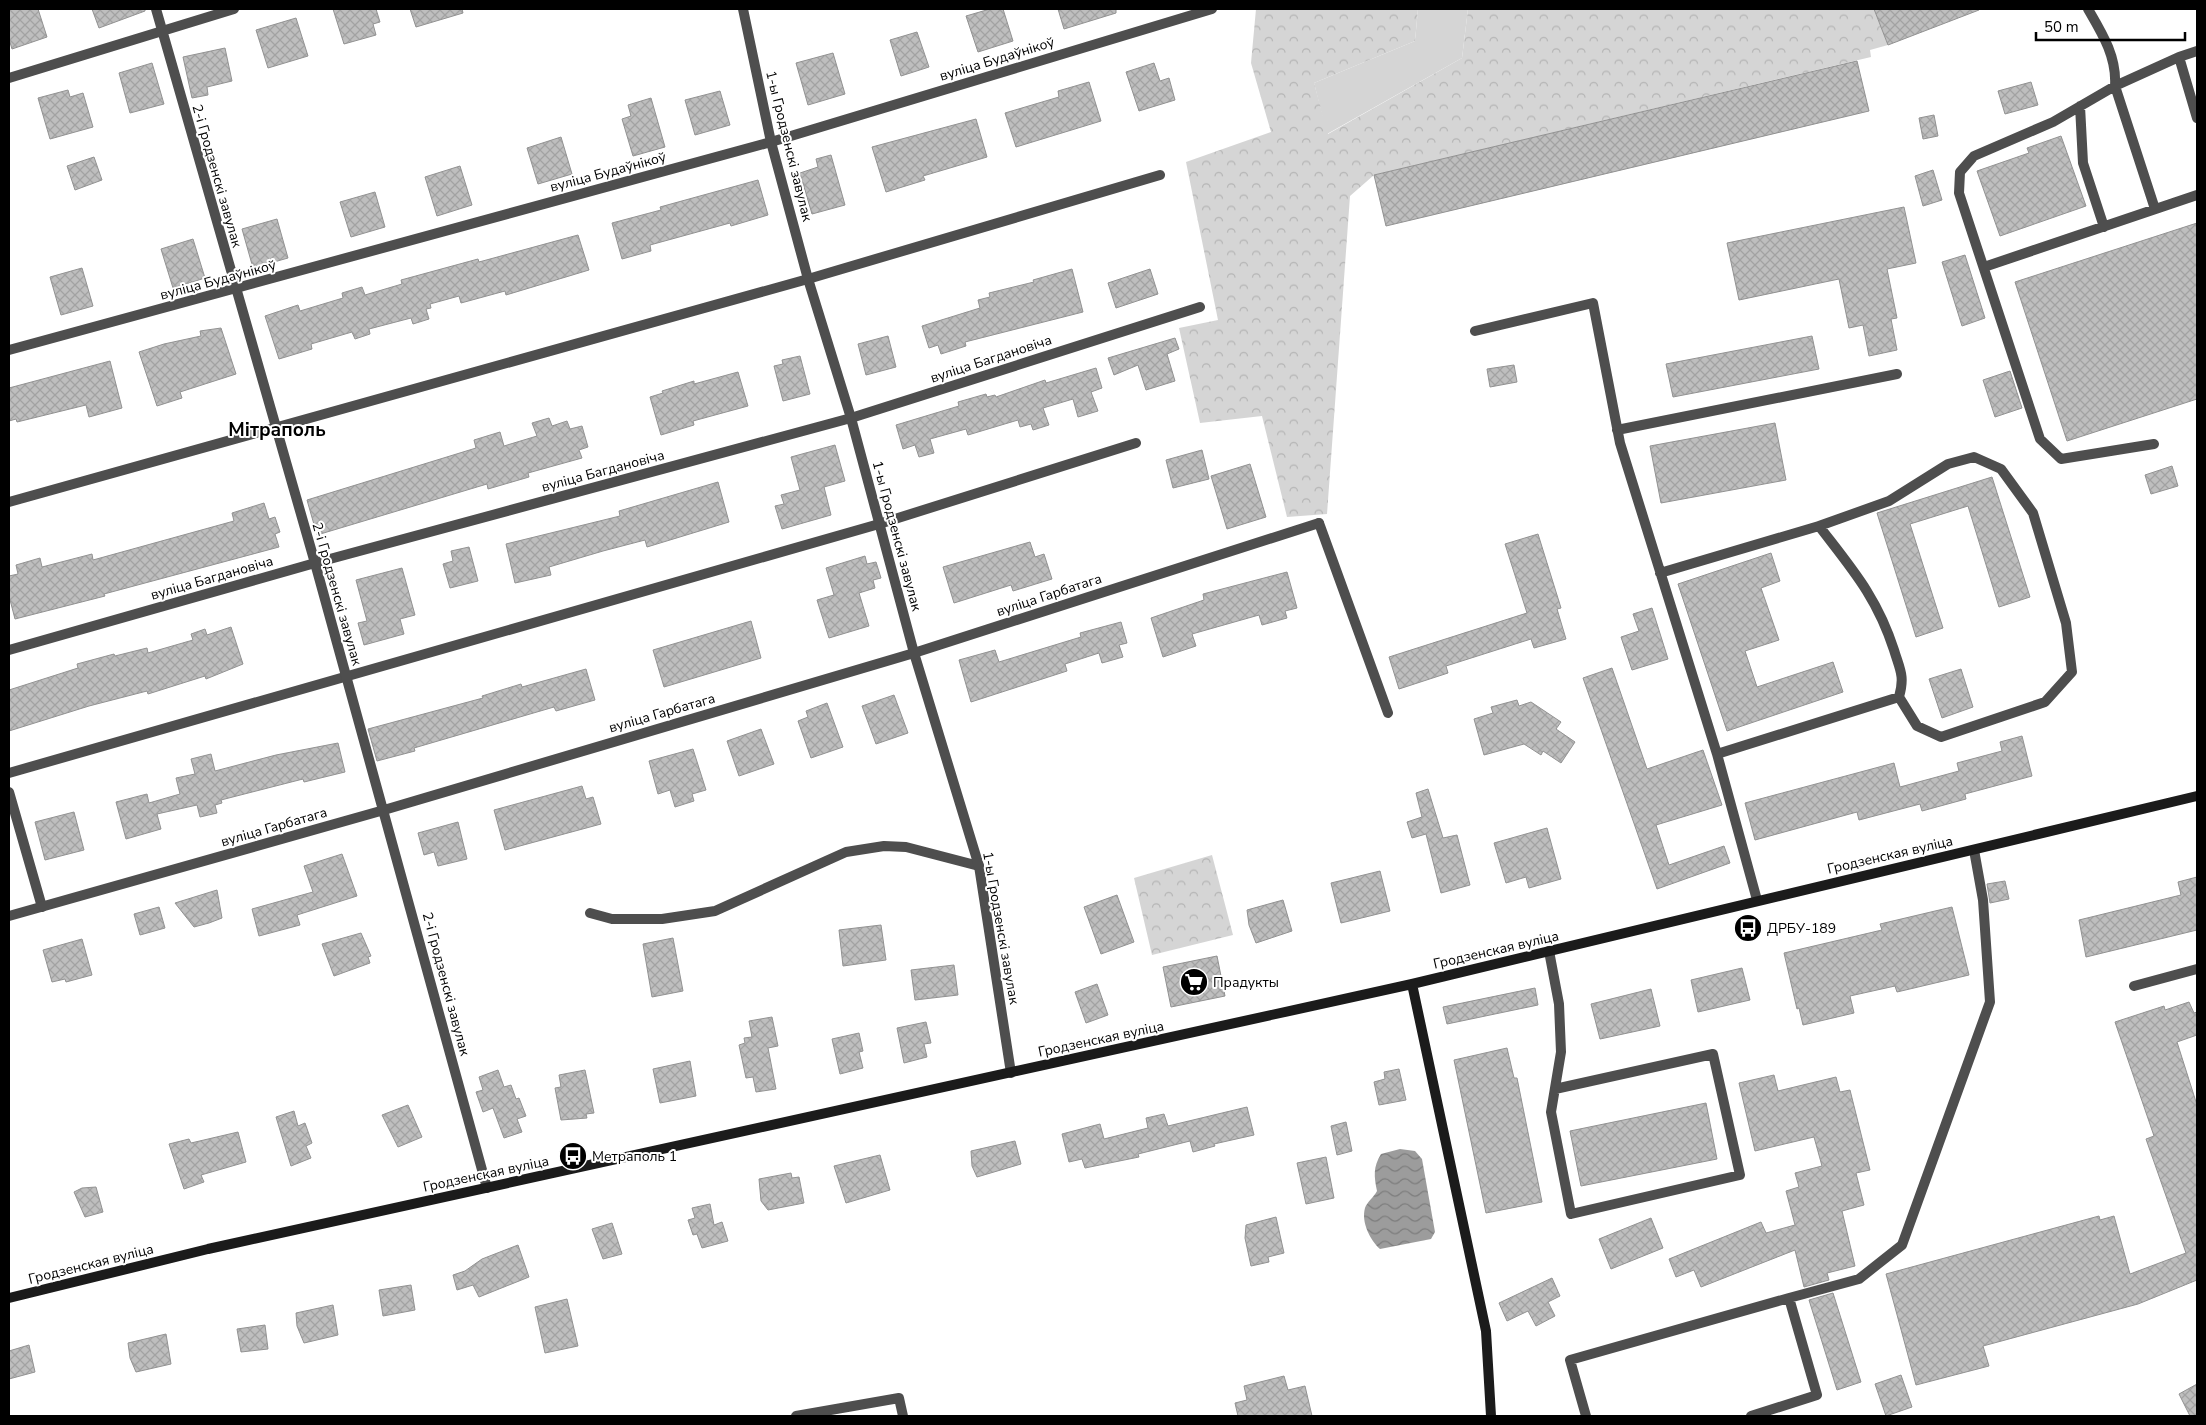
<svg xmlns="http://www.w3.org/2000/svg" width="2206" height="1425" viewBox="0 0 2206 1425" font-family="'Nunito Sans',sans-serif">
	<defs>
		<pattern id="forest-crowns" width="20" height="18" patternUnits="userSpaceOnUse" patternTransform="scale(1.25)"><rect width="20" height="18" fill="#d5d5d5"/><path d="M2 6a3 3 0 1 1 6 0M12 15a3 3 0 1 1 6 0" fill="none" stroke="#b5b5b5"/></pattern>
		<pattern id="water-waves" width="16" height="10" patternUnits="userSpaceOnUse" patternTransform="scale(1.25)"><rect width="16" height="10" fill="#9c9c9c"/><path d="M0 5q4-4 8 0t8 0" fill="none" stroke="#7d7d7d"/></pattern>
		<pattern id="building-cross-hatch" width="8" height="8" patternUnits="userSpaceOnUse" patternTransform="scale(1.25)"><rect width="8" height="8" fill="#bebebe"/><path d="M0 0l8 8M0 8l8-8" fill="none" stroke="#a2a2a2"/></pattern>
	</defs>
	<rect width="100%" height="100%" fill="#fff"/>
	<path fill="#d5d5d5" d="M1418,9H1468L1462,58L1327,134L1314,83L1415,41Z"/>
	<path fill="url(#forest-crowns)" d="M1256,9H1418L1415,41L1314,83L1328,134L1462,58L1468,9H1874L1888,45L1870,50L1871,57L1374,175L1350,196L1327,514L1287,517L1262,416L1200,423L1179,328L1218,320L1186,162L1271,132L1251,63Z
		M1212,855L1233,935L1152,955L1134,878Z"/>
	<path fill="url(#water-waves)" d="M1400,1149L1415,1151L1422,1159L1435,1232L1431,1239L1380,1249C1370,1240 1361,1222 1365,1208C1367,1202 1374,1197 1377,1191C1374,1176 1373,1167 1381,1154Z"/>
	<path fill="url(#building-cross-hatch)" stroke="#929292" d="M9,9H38L47,37L12,49L9,39Z
		M92,9H145V11L99,28Z
		M333,9H376L380,22L373,24L376,35L344,44Z
		M410,9H462L463,13L416,27Z
		M990,9H1003L1013,41L978,52L966,16Z
		M1058,9H1116V13L1064,29Z
		M1874,9H1978L1979,10L1888,45Z
		M296,18L308,56L268,68L256,30Z
		M917,32L929,67L901,76L890,40Z
		M225,48L232,81L207,87L208,95L192,98L183,57Z
		M833,53L845,94L808,105L796,63Z
		M1857,61L1869,111L1386,226L1374,175Z
		M152,63L164,104L130,113L119,73Z
		M1154,63L1160,81L1169,78L1175,100L1139,111L1126,72Z
		M1089,82L1101,121L1016,147L1005,113L1059,97L1058,91Z
		M2031,82L2038,105L2005,114L1998,91Z
		M68,90L70,97L83,93L93,127L50,139L38,98Z
		M720,91L730,125L695,135L685,100Z
		M651,98L665,147L633,156L622,119L631,116L628,105Z
		M1934,115L1938,136L1923,139L1919,118Z
		M976,119L987,157L923,176L925,180L886,192L872,147Z
		M2061,136L2086,206L2000,236L1977,171L2029,153L2027,148Z
		M561,137L572,174L538,184L527,148Z
		M831,155L845,205L812,214L800,173L818,167L816,159Z
		M94,157L102,180L75,190L67,166Z
		M460,166L472,205L437,216L425,177Z
		M1933,170L1942,200L1923,206L1915,176Z
		M758,180L768,215L731,226L730,223L650,245L651,251L622,259L612,223L661,210L660,207Z
		M375,192L385,227L351,237L340,202Z
		M1904,207L1916,263L1887,269L1897,318L1891,319L1897,350L1869,356L1863,325L1849,328L1839,279L1739,300L1727,243Z
		M277,219L288,258L253,268L242,229Z
		M2197,223V399L2067,441L2015,282Z
		M578,235L589,270L506,295L505,291L461,303L459,296L430,304L431,308L426,309L429,319L413,324L411,318L369,329L370,334L355,339L352,332L311,344L312,349L279,359L265,316L298,305L300,311L343,298L342,293L362,287L365,295L402,284L401,280L478,259L479,262Z
		M193,239L205,278L173,288L161,249Z
		M1965,255L1985,318L1962,326L1942,262Z
		M82,268L93,306L61,315L50,277Z
		M1072,269L1083,312L965,342L966,346L941,354L938,345L929,348L922,326L980,308L978,300L990,297L989,293L1034,282L1033,280Z
		M1150,269L1158,294L1116,308L1108,283Z
		M221,328L236,374L180,392L182,398L157,406L139,352L164,344L201,336L200,331Z
		M888,336L896,367L866,375L858,344Z
		M1812,336L1819,369L1673,397L1666,364Z
		M1175,338L1179,349L1167,354L1175,381L1146,390L1138,365L1114,375L1108,358Z
		M800,356L810,394L783,401L774,366L783,364L782,360Z
		M110,361L122,408L89,417L86,405L17,422L16,419L9,421V388Z
		M1514,365L1517,382L1490,387L1487,369Z
		M1096,368L1102,388L1091,392L1098,411L1078,417L1073,399L1043,408L1049,425L1033,430L1031,424L1020,427L1018,420L968,435L966,429L930,439L934,453L919,457L915,445L903,449L896,425L959,406L958,402L986,394L987,397L995,395L996,397L1045,380L1046,383Z
		M2010,371L2022,408L1995,417L1983,380Z
		M738,372L748,406L693,421L694,425L661,435L650,397L663,393L662,391L694,381V384Z
		M549,418L552,426L567,421L570,429L582,426L588,447L579,450L582,458L528,473L529,477L488,489L487,484L317,535L307,500L476,448L474,440L500,432L504,446L537,436L532,423Z
		M1775,423L1786,480L1661,503L1650,446Z
		M835,445L845,481L824,487L831,515L782,529L775,506L784,504L781,495L800,490L791,457Z
		M1202,450L1209,479L1173,488L1166,460Z
		M1250,464L1266,517L1227,529L1211,476Z
		M2172,466L2178,486L2151,494L2145,475Z
		M1992,477L2030,597L1999,607L1968,506L1910,524L1943,628L1916,637L1877,513Z
		M718,482L729,522L647,547L645,540L603,551L549,567L551,575L515,583L506,544L620,516L619,511Z
		M264,503L269,519L275,517L280,532L275,534L279,547L104,594L105,596L15,619L9,596V576L18,574L16,565L40,558L42,567L92,554L93,560L234,521L232,513Z
		M1538,534L1561,608L1557,609L1566,639L1534,648L1531,639L1446,666L1448,673L1399,689L1389,657L1527,613L1505,544Z
		M1030,542L1035,557L1044,554L1052,579L1013,591L1011,585L954,603L943,567Z
		M469,547L478,581L450,588L443,564L453,561L451,551Z
		M1771,553L1780,581L1761,588L1779,640L1745,651L1757,687L1833,662L1843,692L1727,731L1678,584Z
		M865,556L867,564L876,562L881,578L873,580L875,588L859,593L869,626L829,638L817,600L834,595L826,568Z
		M402,568L415,615L400,619L404,634L364,645L358,623L367,621L356,580Z
		M1287,572L1297,608L1285,611L1287,618L1262,625L1259,615L1192,634L1196,646L1163,657L1151,618L1204,600L1203,594Z
		M1652,608L1668,659L1632,670L1621,637L1639,631L1633,614Z
		M751,621L761,658L664,687L653,650Z
		M1121,622L1127,643L1119,645L1123,657L1102,663L1099,653L1065,664L1067,671L971,702L959,660L995,650L999,662L1081,637L1080,633Z
		M231,627L243,664L206,679L205,676L148,694L147,691L89,706L9,731V690L78,668L77,664L114,654L115,656L147,648L148,653L193,640L191,634L205,629L207,635Z
		M1612,668L1647,769L1703,750L1722,805L1656,825L1669,865L1724,846L1730,863L1657,889L1583,678Z
		M586,669L595,700L556,711L554,707L414,748L415,751L377,761L368,729L483,698L482,696L521,684L522,687Z
		M1961,669L1973,707L1942,718L1929,679Z
		M894,695L908,733L876,744L862,706Z
		M1517,700L1519,706L1531,702L1561,722L1556,729L1575,742L1561,763L1543,751L1541,755L1524,744L1484,755L1474,719L1493,713L1491,707Z
		M827,703L843,747L811,758L798,721L808,717L806,711Z
		M761,729L774,764L739,776L727,741Z
		M2022,736L2032,776L1965,794L1966,799L1922,811L1920,804L1859,820L1857,812L1755,840L1745,803L1894,763L1900,787L1959,771L1957,763L2002,751L2000,742Z
		M338,743L345,772L304,782L303,779L221,800L222,803L215,805L217,813L200,817L197,805L157,814L161,829L126,839L116,802L147,794L149,803L180,794L176,778L195,774L191,759L211,754L215,771L276,755Z
		M693,749L706,790L692,794L694,801L675,807L670,790L658,794L649,761Z
		M582,786L586,799L593,797L601,824L505,850L494,810Z
		M1428,789L1443,838L1457,835L1470,885L1441,893L1426,834L1412,838L1407,822L1422,817L1416,793Z
		M74,812L84,850L45,860L35,822Z
		M458,822L467,859L438,866L434,852L424,855L418,833Z
		M1547,828L1561,879L1529,888L1526,877L1506,883L1494,843Z
		M342,854L357,896L297,915L300,925L259,936L252,909L313,892L304,866Z
		M1380,871L1390,911L1341,923L1331,883Z
		M2197,877V930L2086,957L2079,920L2181,895L2178,882Z
		M2005,881L2009,899L1990,903L1987,884Z
		M217,890L222,918L209,923L194,927L175,903Z
		M1117,895L1134,942L1101,954L1084,907Z
		M1283,900L1292,931L1256,943L1249,925L1247,910Z
		M159,907L165,928L140,935L134,914Z
		M1952,907L1969,975L1897,992L1895,986L1850,996L1854,1013L1803,1025L1799,1008L1797,1009L1784,953L1882,930L1880,924Z
		M881,925L886,960L843,966L839,930Z
		M361,933L371,956L368,957L370,963L334,976L322,944Z
		M673,938L683,991L652,997L643,944Z
		M82,939L92,975L66,982L65,979L52,982L43,950Z
		M1217,956L1225,996L1171,1007L1163,967Z
		M954,965L958,995L915,1000L911,970Z
		M1742,968L1750,1000L1698,1012L1691,980Z
		M1097,984L1108,1015L1086,1023L1075,992Z
		M1535,988L1538,1005L1447,1024L1443,1007Z
		M1651,989L1660,1026L1600,1039L1591,1004Z
		M2189,1002L2194,1013L2197,1012V1035L2177,1042L2197,1105V1280L2138,1304L1983,1346L1989,1366L1916,1385L1886,1274L2099,1216L2100,1220L2114,1216L2130,1274L2186,1253L2146,1139L2154,1136L2115,1022L2164,1006L2165,1010Z
		M772,1017L778,1046L768,1048L776,1089L756,1092L753,1077L746,1078L739,1045L745,1043L744,1038L752,1037L749,1021Z
		M926,1022L931,1043L924,1044L927,1057L904,1063L897,1028Z
		M859,1033L863,1051L859,1052L863,1068L840,1074L832,1039Z
		M1507,1048L1514,1078H1517L1542,1202L1486,1213L1454,1060Z
		M690,1061L696,1096L660,1103L653,1069Z
		M1399,1069L1406,1100L1379,1105L1374,1082L1385,1079L1384,1072Z
		M498,1070L504,1087L511,1085L516,1099L519,1098L526,1116L517,1119L522,1132L504,1138L493,1108L483,1112L476,1092L483,1090L479,1077Z
		M585,1070L594,1113L586,1114L587,1118L561,1120L555,1088L561,1087L559,1075Z
		M1774,1075L1778,1091L1836,1077L1840,1092L1850,1090L1870,1170L1856,1173L1864,1205L1842,1211L1855,1266L1827,1273L1829,1280L1804,1287L1795,1250L1701,1287L1694,1270L1676,1277L1669,1259L1761,1222L1766,1233L1795,1225L1786,1191L1799,1187L1795,1173L1822,1166L1814,1137L1755,1151L1739,1083Z
		M1706,1103L1717,1159L1581,1186L1570,1131Z
		M408,1105L422,1137L398,1147L382,1115Z
		M1247,1107L1254,1135L1214,1144L1215,1146L1193,1152L1190,1141L1138,1154L1139,1157L1085,1168L1082,1159L1069,1162L1062,1134L1100,1124L1104,1139L1148,1128L1146,1118L1164,1114L1168,1126Z
		M294,1111L298,1126L305,1123L312,1143L306,1146L311,1158L291,1166L276,1117Z
		M1346,1122L1352,1151L1337,1155L1331,1126Z
		M238,1132L246,1162L201,1175L204,1182L184,1189L169,1144L189,1139L191,1143Z
		M1015,1141L1021,1164L977,1177L972,1166L971,1151Z
		M880,1155L890,1190L846,1203L834,1166Z
		M1326,1157L1334,1198L1306,1204L1297,1163Z
		M791,1173L792,1178L799,1177L804,1203L768,1210L761,1201L759,1179Z
		M96,1187L103,1212L85,1217L74,1192L82,1188Z
		M710,1204L714,1225L722,1222L728,1241L702,1248L697,1234L693,1235L688,1220L695,1218L692,1208Z
		M1276,1217L1284,1253L1268,1257L1269,1262L1251,1266L1245,1238L1246,1225Z
		M1651,1218L1663,1248L1611,1269L1599,1239Z
		M612,1223L622,1254L603,1259L592,1229Z
		M518,1245L529,1277L479,1297L473,1285L457,1290L453,1275L465,1271L482,1259Z
		M1552,1278L1560,1296L1548,1302L1555,1316L1536,1326L1528,1311L1507,1321L1499,1303Z
		M411,1285L415,1310L383,1316L379,1290Z
		M1833,1293L1861,1382L1837,1390L1809,1300Z
		M567,1299L578,1346L545,1353L535,1307Z
		M333,1305L338,1335L304,1343L297,1326L296,1313Z
		M265,1325L268,1349L241,1352L237,1329Z
		M166,1334L171,1364L136,1372L130,1358L128,1343Z
		M29,1345L35,1372L9,1379V1351Z
		M1901,1375L1912,1407L1886,1416L1875,1384Z
		M1284,1376L1288,1390L1305,1386L1312,1416H1238L1235,1403L1247,1400L1244,1386Z
		M2197,1384V1416H2190L2179,1394Z"/>
	<g fill="none" stroke-linecap="round" stroke-linejoin="round">
		<path stroke="#4e4e4e" stroke-width="10" d="M2088,9C2102,33 2117,57 2115,86L2155,209
			M2197,51L2179,57L2197,118
			M2080,106L2083,163L2104,227
			M1984,267L2197,195
			M1475,331L1593,303L1620,443L1717,754L1757,900
			M1617,430L1897,374
			M2154,444L2061,459L2040,439L1959,193L1960,172L1974,156L2053,122L2115,86L2179,57
			M9,502L808,279L1160,175
			M1319,523L1388,713
			M1819,526L1889,501L1948,464L1974,457L2001,469L2033,513L2066,623L2072,672L2045,702L1941,737L1917,726L1899,697
			M1660,573L1819,526C1852,569 1877,597 1894,650C1900,670 1905,676 1899,697L1717,754
			M9,773L879,524L1136,443
			M9,792L42,907
			M590,913L612,919H662L715,911L846,852L884,846L906,847L979,866
			M1549,951L1559,1004L1561,1052L1551,1112L1571,1214L1740,1175L1713,1054L1555,1089
			M2134,986L2197,969
			M1789,1298L1859,1279L1902,1245L1990,1002L1983,900L1974,850
			M796,1416L899,1398L903,1416
			M1586,1416L1570,1360L1789,1298L1817,1395L1751,1416"/>
		<path stroke="#4e4e4e" stroke-width="10" d="M156,9L315,563L487,1188
			M743,9L771,142L808,279L851,418L914,653L979,866L1011,1073
			M9,78L234,9
			M9,350L771,142L1212,9
			M9,650L315,563L851,418L1200,307
			M9,916L384,810L914,653L1319,523"/>
		<path stroke="#1b1b1b" stroke-width="10" d="M1412,984L1486,1331L1491,1416
			M9,1298L208,1249L1412,984L2197,796"/>
	</g>
	<defs>
		<symbol id="bus-disc" viewBox="-11 -11 22 22"><circle r="9.5" fill="#000" stroke="#fff"/><path d="M-5-6H5V4H4V6H2V4H-2V6H-4V4H-5ZM-3.5-4V0h7V-4ZM-3.5 1.2v1.5H-2V1.2ZM2 1.2v1.5H3.5V1.2Z" fill="#fff"/></symbol>
		<symbol id="supermarket-disc" viewBox="-11 -11 22 22"><circle r="9.5" fill="#000" stroke="#fff"/><path d="M-6-5.5h2.5l.6 2H6L4.5 2H-2.5L-4.4-4H-6ZM-1.5 3.2a1.3 1.3 0 1 0 .1 0ZM3 3.2a1.3 1.3 0 1 0 .1 0Z" fill="#fff"/></symbol>
	</defs>
	<g fill-rule="evenodd">
		<use href="#bus-disc" x="1732" y="912" width="32" height="32"/>
		<use href="#supermarket-disc" x="1178" y="966" width="32" height="32"/>
		<use href="#bus-disc" x="557" y="1140" width="32" height="32"/>
	</g>
	<g text-anchor="middle" dominant-baseline="central" stroke-width="4" stroke-linejoin="round" paint-order="stroke">
		<g font-size="14" fill="#000" stroke="#fff">
			<text transform="translate(997 59) rotate(-17)">вуліца Будаўнікоў</text>
			<text transform="translate(789 146) rotate(76)">1-ы Гродзенскі завулак</text>
			<text transform="translate(608 172) rotate(-15)">вуліца Будаўнікоў</text>
			<text transform="translate(217 176) rotate(74)">2-і Гродзенскі завулак</text>
			<text transform="translate(218 280) rotate(-15)">вуліца Будаўнікоў</text>
			<text transform="translate(991 359) rotate(-18)">вуліца Багдановіча</text>
			<text transform="translate(603 471) rotate(-15)">вуліца Багдановіча</text>
			<text transform="translate(897 536) rotate(75)">1-ы Гродзенскі завулак</text>
			<text transform="translate(212 578) rotate(-16)">вуліца Багдановіча</text>
			<text transform="translate(337 594) rotate(74)">2-і Гродзенскі завулак</text>
			<text transform="translate(1049 595) rotate(-18)">вуліца Гарбатага</text>
			<text transform="translate(662 713) rotate(-16)">вуліца Гарбатага</text>
			<text transform="translate(274 827) rotate(-16)">вуліца Гарбатага</text>
			<text transform="translate(1890 855) rotate(-13)">Гродзенская вуліца</text>
			<text transform="translate(1001 928) rotate(80)">1-ы Гродзенскі завулак</text>
			<text transform="translate(1496 950) rotate(-13)">Гродзенская вуліца</text>
			<text transform="translate(446 984) rotate(75)">2-і Гродзенскі завулак</text>
			<text transform="translate(1101 1039) rotate(-12)">Гродзенская вуліца</text>
			<text transform="translate(486 1174) rotate(-12)">Гродзенская вуліца</text>
			<text transform="translate(91 1264) rotate(-14)">Гродзенская вуліца</text>
		</g>
		<g font-size="14" fill="#000" stroke="#fff" text-anchor="start">
			<text x="1767" y="928">ДРБУ-189</text>
			<text x="1213" y="982">Прадукты</text>
			<text x="592" y="1156">Метраполь 1</text>
		</g>
		<g font-size="19" font-weight="bold" fill="#000" stroke="#fff">
			<text x="277" y="430">Мітраполь</text>
		</g>
	</g>
	<rect width="2206" height="1425" fill="none" stroke="#000000" stroke-width="20"/>
	<path d="M2036 32v8h149v-8" fill="none" stroke="#000000" stroke-width="2.5"/>
	<text x="2044" y="32" font-size="15" fill="#000000" stroke="#ffffff" stroke-width="4" paint-order="stroke">50 m</text>
</svg>
